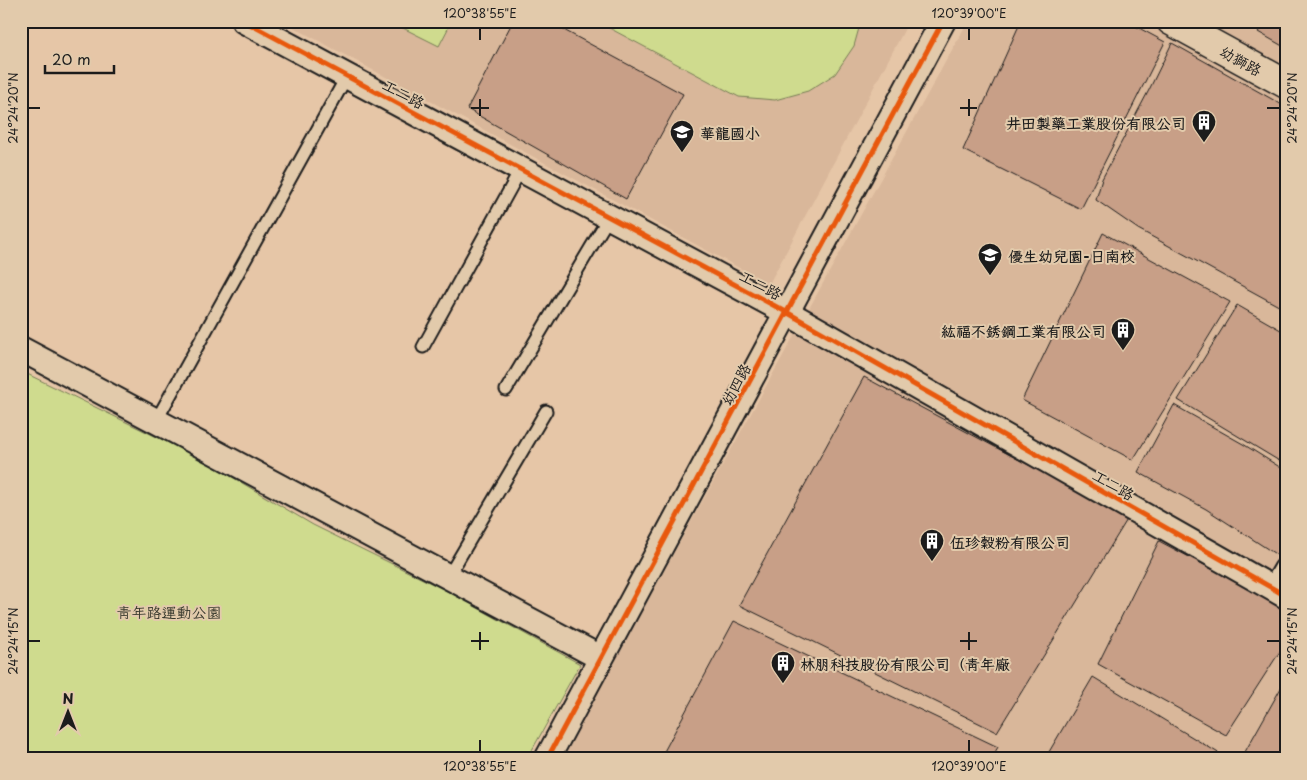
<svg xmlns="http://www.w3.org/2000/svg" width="1307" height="780" viewBox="0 0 1307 780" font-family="'Playpen Sans','LXGW WenKai TC',sans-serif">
	<rect width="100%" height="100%" fill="#e6c6a7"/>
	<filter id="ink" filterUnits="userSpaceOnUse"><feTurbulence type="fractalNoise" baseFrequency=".02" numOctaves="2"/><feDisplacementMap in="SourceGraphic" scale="10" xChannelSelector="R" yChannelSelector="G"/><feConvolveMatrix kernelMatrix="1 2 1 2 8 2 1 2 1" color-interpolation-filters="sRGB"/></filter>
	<g filter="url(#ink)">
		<path fill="#d9b79a" d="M282,21H909L769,284Z
			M968,21H1286V759H560Z"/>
		<path fill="#cfdb8e" stroke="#767c55" d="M389,21H452L439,46Z
			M596,21H861L854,46L835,74L808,91L775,100L739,97Z
			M21,371L200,458L313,525L445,590L580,664L527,759H21Z"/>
		<path fill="#c89f87" stroke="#1c1c1c" d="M513,21H547L683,94L626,199L467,109Z
			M1021,21H1126L1165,42L1081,209L963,150Z
			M1238,21H1257L1252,29Z
			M1265,21H1286V48L1258,32Z
			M1172,43L1286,107V310L1138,229L1096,200L1102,179L1149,90Z
			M1103,233L1230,302L1133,460L1022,400Z
			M1237,305L1286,333V465L1178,400Z
			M864,377L1128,518L997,732L739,605Z
			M1174,405L1243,444L1286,471V547L1280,557L1206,509L1138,472Z
			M1159,541L1278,604L1286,611V642L1226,735L1098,664Z
			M734,621L998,747L991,759H660Z
			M1093,677L1225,757L1224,759H1050L1046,757Z
			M1286,679V759H1241Z"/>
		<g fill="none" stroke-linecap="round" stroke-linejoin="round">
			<defs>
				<path id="service" d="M423,347L521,169
					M506,390L609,217
					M156,421L347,76
					M448,577L546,411"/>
				<path id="minor" d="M244,21L788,313L1286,596
					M21,349L601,658
					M1275,589L1286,570
					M547,759L943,21"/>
				<path id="tertiary" d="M1171,21L1286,84"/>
			</defs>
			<use href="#service" stroke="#1c1c1c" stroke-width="15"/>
			<use href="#minor" stroke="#1c1c1c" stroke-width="28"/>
			<use href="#tertiary" stroke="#1c1c1c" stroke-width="31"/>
			<use href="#service" stroke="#e2caab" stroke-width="11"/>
			<use href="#minor" stroke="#e2caab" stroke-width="24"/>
			<use href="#tertiary" stroke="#e2caab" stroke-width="28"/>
			<defs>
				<path id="cycleway" d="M244,21L788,313L1286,596
					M547,759L943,21"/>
			</defs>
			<use href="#cycleway" stroke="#e2caab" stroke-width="8"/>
			<use href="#cycleway" stroke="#e8590c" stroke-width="5"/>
		</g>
	</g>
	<path fill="none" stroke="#1c1c1c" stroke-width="2" d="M480,28V40M969,28V40M480,99V116M969,99V116M28,108H40M471,108H489M960,108H977M1267,108H1280M480,632V650M969,632V650M28,641H40M471,641H489M960,641H977M1267,641H1280M480,740V752M969,740V752"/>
	<defs>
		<symbol id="building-pin" viewBox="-11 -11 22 30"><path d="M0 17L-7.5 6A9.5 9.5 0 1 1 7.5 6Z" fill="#1c1c1c" stroke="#e2caab"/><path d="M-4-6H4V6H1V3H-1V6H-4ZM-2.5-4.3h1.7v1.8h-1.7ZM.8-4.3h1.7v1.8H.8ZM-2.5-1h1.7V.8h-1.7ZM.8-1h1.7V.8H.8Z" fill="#fff"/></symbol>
		<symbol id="school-pin" viewBox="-11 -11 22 30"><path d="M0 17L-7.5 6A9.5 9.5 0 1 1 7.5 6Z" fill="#1c1c1c" stroke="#e2caab"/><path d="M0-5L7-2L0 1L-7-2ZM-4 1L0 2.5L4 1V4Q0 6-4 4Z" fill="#fff"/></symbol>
	</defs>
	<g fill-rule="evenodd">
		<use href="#building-pin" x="1190" y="108" width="28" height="38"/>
		<use href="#school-pin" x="668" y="118" width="28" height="38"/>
		<use href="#school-pin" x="976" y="241" width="28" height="38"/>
		<use href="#building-pin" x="1109" y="316" width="28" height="38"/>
		<use href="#building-pin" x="918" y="527" width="28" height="38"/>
		<use href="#building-pin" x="769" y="649" width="28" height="38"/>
	</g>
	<g text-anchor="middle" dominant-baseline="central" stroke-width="4" stroke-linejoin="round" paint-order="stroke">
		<g font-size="15" fill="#1c1c1c" stroke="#e2caab">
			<text transform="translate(1241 60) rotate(29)">幼獅路</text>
			<text transform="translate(404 93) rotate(28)">工二路</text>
			<text transform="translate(761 284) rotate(28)">工二路</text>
			<text transform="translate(735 384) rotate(-62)">幼四路</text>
			<text transform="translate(1114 484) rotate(30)">工二路</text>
		</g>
		<g font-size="15" font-weight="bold" fill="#1c1c1c" stroke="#e2caab" text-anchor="start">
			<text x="1186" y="122" text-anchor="end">井田製藥工業股份有限公司</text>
			<text x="700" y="132">華龍國小</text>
			<text x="1008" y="255">優生幼兒園-日南校</text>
			<text x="1106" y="330" text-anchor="end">紘福不銹鋼工業有限公司</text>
			<text x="950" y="541">伍珍穀粉有限公司</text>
			<text x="800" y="663">林朋科技股份有限公司（青年廠</text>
		</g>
		<g font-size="15" fill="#37392d" stroke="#e2caab">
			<text x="169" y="611">青年路運動公園</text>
		</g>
	</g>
	<rect width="1307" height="780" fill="none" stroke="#e2caab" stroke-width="55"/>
	<g transform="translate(68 712)" stroke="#e2caab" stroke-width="4" paint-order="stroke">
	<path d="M0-4L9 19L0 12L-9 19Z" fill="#1c1c1c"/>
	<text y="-8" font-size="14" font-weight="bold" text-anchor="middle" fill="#1c1c1c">N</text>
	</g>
	<path d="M45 65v8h69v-8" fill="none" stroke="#1c1c1c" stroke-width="2.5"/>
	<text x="52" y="65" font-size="15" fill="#1c1c1c" stroke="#e2caab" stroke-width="4" paint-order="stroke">20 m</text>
	<rect x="28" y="28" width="1252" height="724" fill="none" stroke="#1c1c1c" stroke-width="2"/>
	<g font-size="12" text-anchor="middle" fill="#1c1c1c">
		<text x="480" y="18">120°38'55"E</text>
		<text x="969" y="18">120°39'00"E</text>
		<text transform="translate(14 108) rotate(-90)" y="4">24°24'20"N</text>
		<text transform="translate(1293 108) rotate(-90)" y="4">24°24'20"N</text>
		<text transform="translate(14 641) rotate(-90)" y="4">24°24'15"N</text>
		<text transform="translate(1293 641) rotate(-90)" y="4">24°24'15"N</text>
		<text x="480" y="771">120°38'55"E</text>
		<text x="969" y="771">120°39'00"E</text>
	</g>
</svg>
